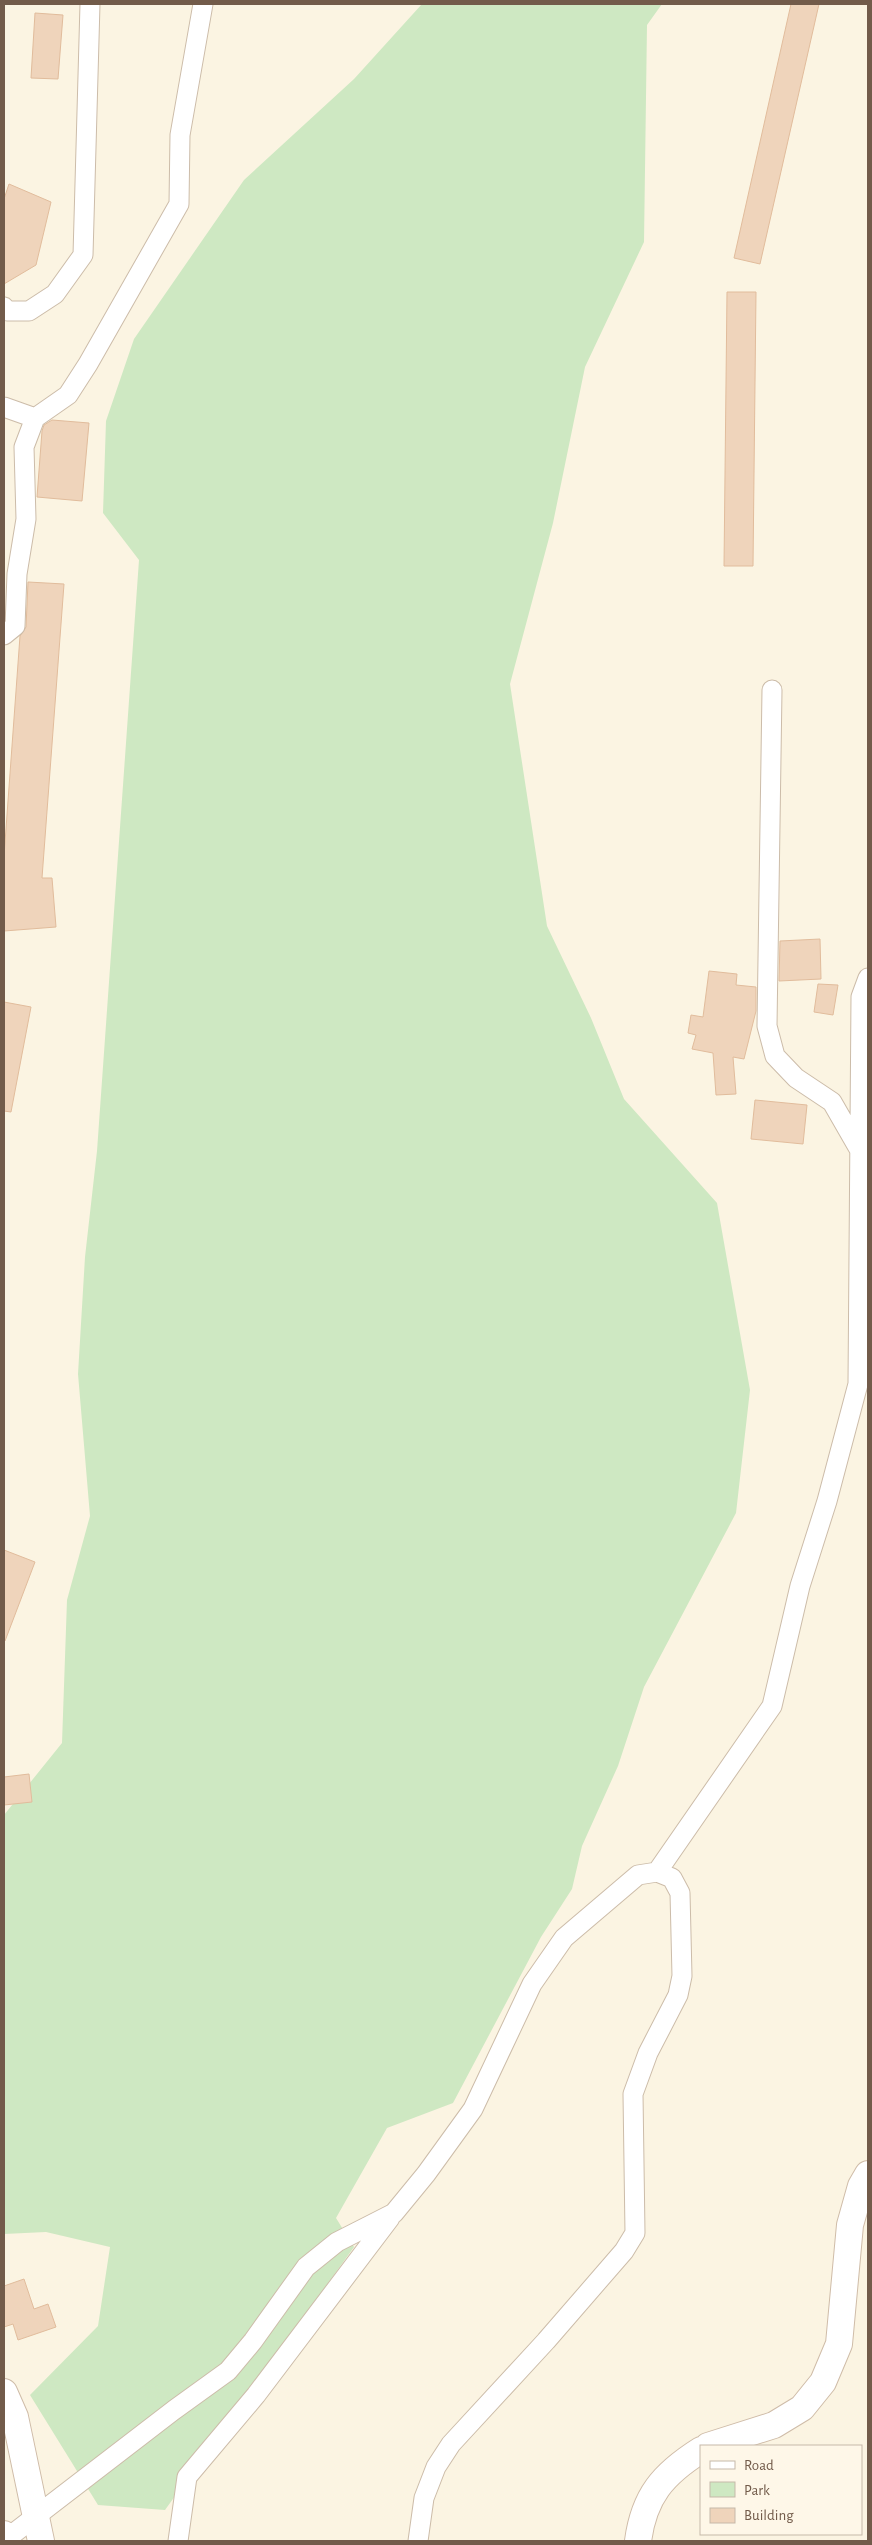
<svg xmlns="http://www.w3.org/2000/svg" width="872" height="2545" viewBox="0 0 872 2545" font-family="'Alegreya Sans',sans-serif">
	<rect width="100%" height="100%" fill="#fbf4e2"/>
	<path fill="#cee8c2" d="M422,4H662L647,25L644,242L585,367L553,523L510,684L547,926L591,1018L624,1099L717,1203L750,1390L736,1513L644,1687L618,1766L582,1846L572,1889L541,1937L453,2103L387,2128L336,2218L354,2247L165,2510L98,2505L30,2395L98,2326L110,2247L46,2232L4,2234V1815L62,1743L67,1600L90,1516L78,1374L85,1257L97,1151L139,560L103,513L106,421L134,339L244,180L354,79Z"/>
	<path fill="#efd4bb" stroke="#e1bc9c" d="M791,4H819L760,264L734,258Z
		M35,13L63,15L58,79L31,78Z
		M9,184L51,202L36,265L4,284V199Z
		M727,292H756L753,566H724Z
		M52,420L89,423L82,501L37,497L42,431L44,425Z
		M28,582L64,584L42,878H52L56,927L4,931V856L20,636L26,627Z
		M820,939L821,979L779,981L780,941Z
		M709,971L737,974L736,985L756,987V1011L744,1059L733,1057L736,1094L716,1095L713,1053L692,1049L696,1035L688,1033L691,1015L703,1017Z
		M818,984L838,985L833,1015L814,1012Z
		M4,1002L31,1007L11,1112L4,1111Z
		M755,1100L807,1105L803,1144L751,1139Z
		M4,1550L35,1562L5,1641H4Z
		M29,1774L32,1802L4,1805V1777Z
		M24,2279L34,2309L48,2304L56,2327L18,2340L13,2324L4,2327V2286Z"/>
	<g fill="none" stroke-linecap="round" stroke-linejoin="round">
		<defs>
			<path id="street" d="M4,307L7,311H29L55,294L83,255L90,4
				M4,407L35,418
				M4,635L15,626L17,574L26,519L24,447L35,418L68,395L88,364L179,204L180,135L203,4
				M772,690L767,1026L775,1056L796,1078L832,1102L859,1149
				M657,1872L772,1706L800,1586L827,1501L858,1384L861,997L868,978
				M5,2540L174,2410L228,2371L253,2341L306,2267L337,2242L394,2213L426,2174L473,2109L532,1984L564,1938L638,1875L657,1872L672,1878L680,1893L682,1976L678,1995L648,2053L633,2094L635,2233L624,2251L546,2341L451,2444L436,2467L424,2498L418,2541
				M178,2541L187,2477L256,2395L390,2218"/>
			<path id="secondary" d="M4,2392L15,2417L41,2541
				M708,2446L774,2425L802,2408L823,2382L839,2344L850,2225L861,2186L868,2174
				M4,2534L5,2541
				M638,2541C644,2496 663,2474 701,2450"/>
		</defs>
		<use href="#street" stroke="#ccbca9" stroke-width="21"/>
		<use href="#secondary" stroke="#cfbca8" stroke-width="28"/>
		<use href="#street" stroke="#fff" stroke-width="19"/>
		<use href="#secondary" stroke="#fff" stroke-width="26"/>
	</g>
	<rect width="872" height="2545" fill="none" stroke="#725b4a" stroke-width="10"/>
	<rect x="700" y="2445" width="162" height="90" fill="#fef7e8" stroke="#c6b9a9"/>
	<rect x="710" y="2461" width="25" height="8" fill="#ffffff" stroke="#c6b9a9"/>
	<text x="744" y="2470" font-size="15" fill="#725b4a">Road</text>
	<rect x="710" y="2482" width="25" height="15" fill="#cee8c2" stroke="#c6b9a9"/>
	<text x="744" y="2495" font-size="15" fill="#725b4a">Park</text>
	<rect x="710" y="2508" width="25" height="15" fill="#efd4bb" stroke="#c6b9a9"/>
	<text x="744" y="2520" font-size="15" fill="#725b4a">Building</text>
</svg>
